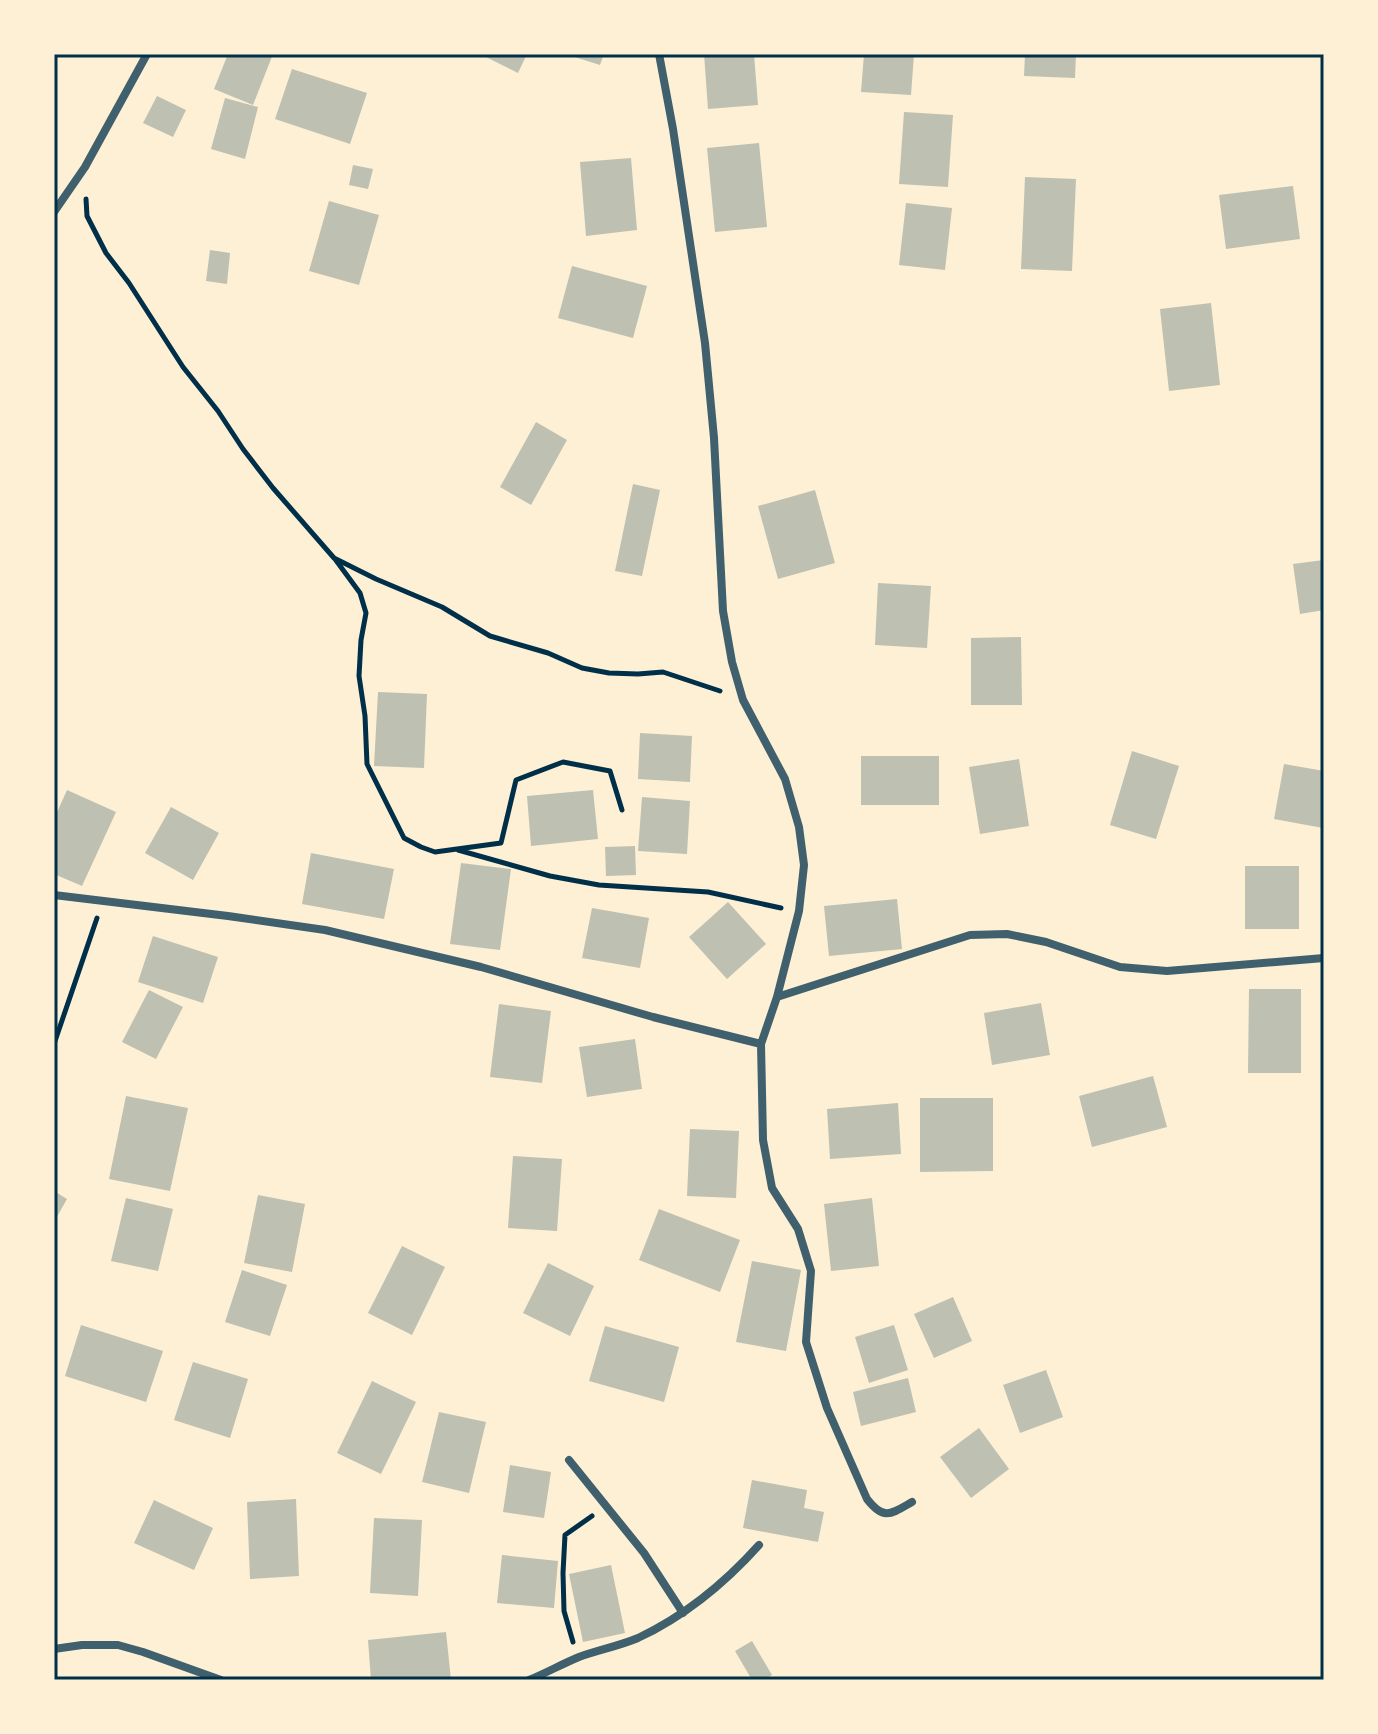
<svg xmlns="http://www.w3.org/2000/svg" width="1378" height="1734" viewBox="0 0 1378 1734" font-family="'Golos Text',sans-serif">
	<rect width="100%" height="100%" fill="#fdf0d5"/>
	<path fill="#bec0b2" d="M228,54H273L253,105L214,89Z
		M480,54H527L518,73Z
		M565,54H604L600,65Z
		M704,54H754L758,105L708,109Z
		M864,54H914L911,95L861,92Z
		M1025,54H1076L1075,78L1024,76Z
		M292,69L367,93L350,144L275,119Z
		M157,96L186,110L173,137L143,123Z
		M225,98L258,107L245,159L211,149Z
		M904,112L953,115L948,187L899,184Z
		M759,143L767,227L715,232L707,148Z
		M631,158L637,230L586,236L580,162Z
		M353,165L373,169L368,189L349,185Z
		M1025,177L1076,179L1072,271L1021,269Z
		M1293,186L1300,239L1226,249L1219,195Z
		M329,201L379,215L359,285L309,271Z
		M906,203L952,208L945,270L899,265Z
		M210,250L230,253L227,284L206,281Z
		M572,266L647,286L633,338L558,318Z
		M1211,303L1220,385L1169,391L1160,309Z
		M536,422L567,440L531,505L500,487Z
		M633,484L660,490L642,576L615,571Z
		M815,490L835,563L778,579L758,506Z
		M1324,560V610L1300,614L1293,564Z
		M878,583L931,586L927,648L875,645Z
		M1021,637L1022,705H971V638Z
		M378,692L427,694L424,768L374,766Z
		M640,733L692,736L690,782L638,779Z
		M1132,751L1179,766L1156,839L1110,825Z
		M861,756H939V805H861Z
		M1019,759L1029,826L980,834L969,767Z
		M1284,764L1324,771L1323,828L1274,819Z
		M67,790L116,812L82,886L54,874V819Z
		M593,790L598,839L531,846L527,796Z
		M642,797L690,801L687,854L638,851Z
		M171,807L219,833L193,880L145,853Z
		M635,846L636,875L606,876L605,847Z
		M311,853L394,869L384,919L302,904Z
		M461,863L511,869L500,950L450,944Z
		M1245,866H1299V929H1245Z
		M897,899L902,949L829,956L824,906Z
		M728,902L766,944L727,979L689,937Z
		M592,908L649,918L640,968L582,958Z
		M153,936L218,957L203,1003L138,982Z
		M1249,989H1301V1073H1248Z
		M149,990L183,1007L156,1059L122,1042Z
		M1041,1003L1050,1055L992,1065L984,1013Z
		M499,1004L551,1011L542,1083L490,1077Z
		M635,1039L642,1089L587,1097L579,1047Z
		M1153,1076L1167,1127L1092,1147L1079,1096Z
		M126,1096L188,1108L170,1191L109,1179Z
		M920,1098H993V1171L920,1172Z
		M898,1103L901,1154L830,1159L827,1109Z
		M690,1129L739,1131L736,1198L687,1196Z
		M513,1156L562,1159L557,1231L508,1228Z
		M54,1191L67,1199L54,1222Z
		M258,1195L305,1204L292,1272L244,1263Z
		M126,1198L173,1209L158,1271L111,1261Z
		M872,1198L879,1266L831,1271L824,1204Z
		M659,1209L740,1240L720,1292L639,1260Z
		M402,1246L445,1267L412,1335L368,1313Z
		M752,1261L801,1270L786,1351L736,1342Z
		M548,1263L594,1286L570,1336L523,1313Z
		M242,1270L287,1285L270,1336L225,1322Z
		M953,1297L972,1341L934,1358L914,1314Z
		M81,1325L163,1351L146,1402L65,1376Z
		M894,1325L908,1370L869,1383L855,1337Z
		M605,1326L679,1347L664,1402L589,1381Z
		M193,1362L248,1379L230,1438L174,1420Z
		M1046,1370L1063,1417L1020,1433L1003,1385Z
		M908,1378L916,1412L861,1426L853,1392Z
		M372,1381L416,1402L381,1474L337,1453Z
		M439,1412L486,1422L469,1493L422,1482Z
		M979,1428L1009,1469L971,1498L940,1457Z
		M510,1465L551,1472L544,1518L503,1512Z
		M752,1480L807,1490L804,1508L824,1512L818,1542L743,1528Z
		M296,1499L299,1576L250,1579L247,1502Z
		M154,1500L213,1528L194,1570L134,1543Z
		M374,1518L422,1520L418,1596L370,1593Z
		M502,1555L558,1561L554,1608L497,1603Z
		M611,1565L625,1633L583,1642L569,1574Z
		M446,1632L451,1680H371L368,1640Z
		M752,1641L772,1675L764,1680H752L735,1651Z"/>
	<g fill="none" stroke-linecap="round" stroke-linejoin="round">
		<path stroke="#003049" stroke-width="5" d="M86,199L87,216L106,253L129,283L183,367L218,411L243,449L273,488L334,558L376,579L442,607L490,636L548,653L582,668L609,673L638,674L663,672L720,691
			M335,559L360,593L366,613L361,640L359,676L365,716L367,764L404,838L421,847L435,852L501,843L516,780L563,762L610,771L622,810
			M458,850L550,876L599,885L708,892L781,908
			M54,1044L97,918
			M573,1642L564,1611L563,1573L565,1535L592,1516"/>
		<path stroke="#3f606c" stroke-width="8" d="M659,54L673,129L705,343L714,438L723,611L732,662L743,700L785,779L799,827L804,865L799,911L777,997L761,1044L763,1140L772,1188L798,1229L811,1271L806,1342L827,1408L867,1499C884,1521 891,1514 912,1502
			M54,212L85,167L147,54
			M54,895L228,916L325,930L481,967L653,1017L761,1044
			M777,997L970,935L1007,934L1046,942L1120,967L1167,971L1324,958
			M569,1460L644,1553L683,1613
			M54,1649L82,1645H118L143,1652L221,1680
			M529,1680C546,1673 562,1664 579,1657C598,1650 619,1646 638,1638C685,1616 724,1584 759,1545"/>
	</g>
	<rect width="1378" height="1734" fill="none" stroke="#fdf0d5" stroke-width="112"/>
	<rect x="56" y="56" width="1266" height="1622" fill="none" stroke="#003049" stroke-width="3"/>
</svg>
